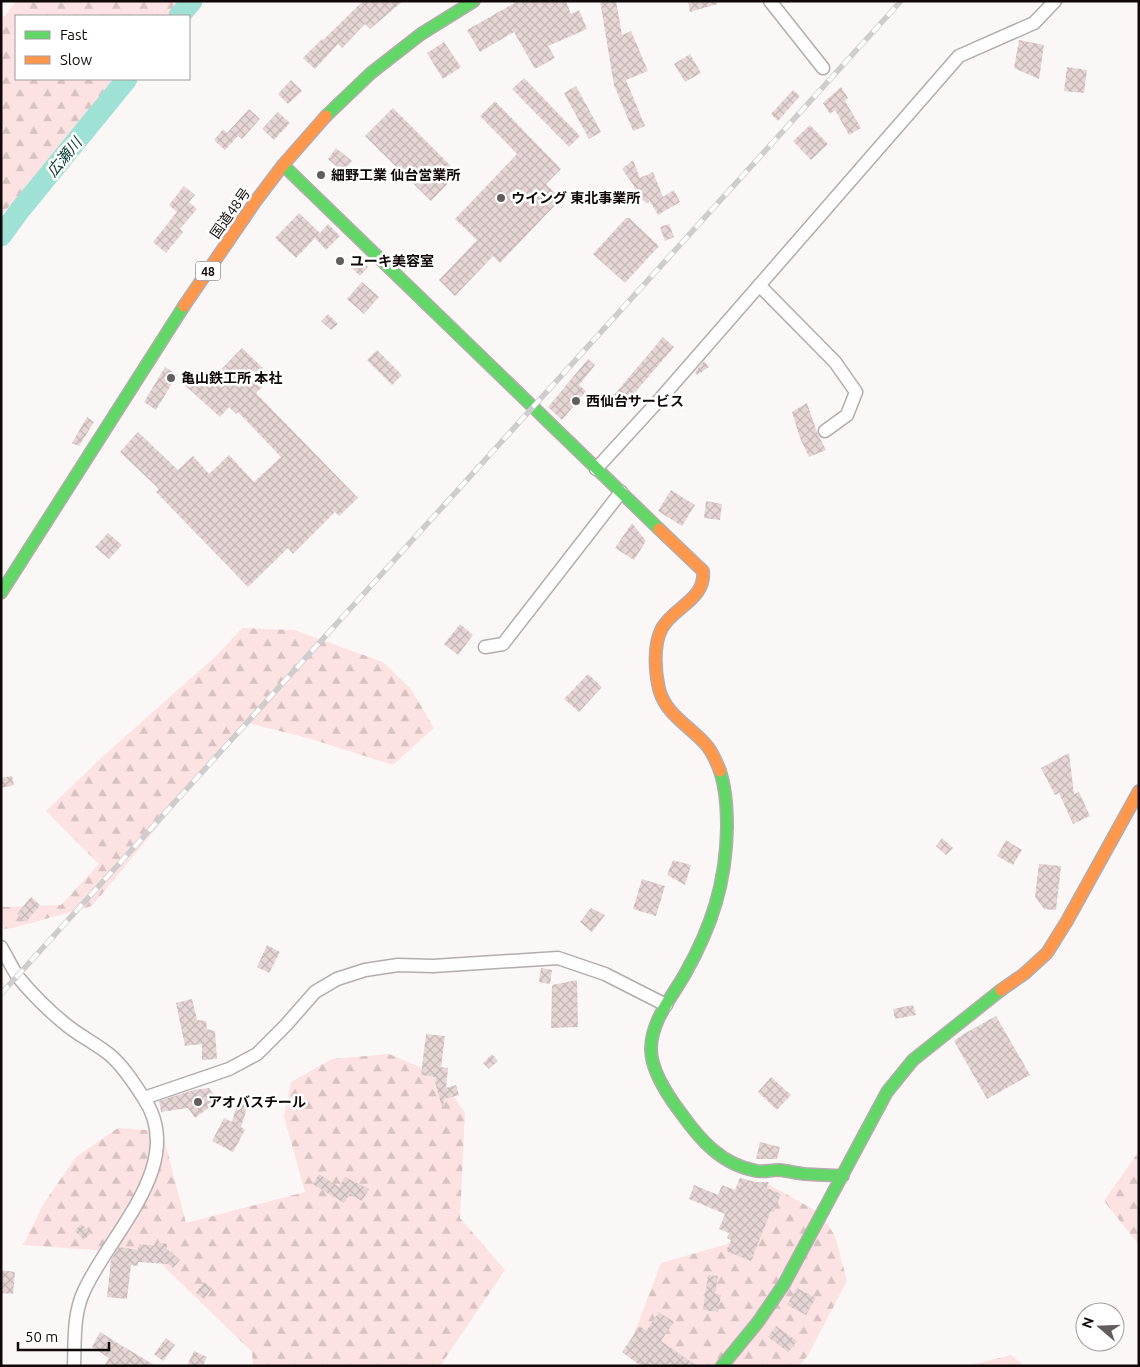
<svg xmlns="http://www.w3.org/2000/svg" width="1140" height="1367" viewBox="0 0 1140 1367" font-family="Ubuntu,'Noto Sans JP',sans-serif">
	<defs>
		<pattern id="forest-firs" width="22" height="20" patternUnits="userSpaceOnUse" patternTransform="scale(1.25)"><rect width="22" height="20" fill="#fce2e3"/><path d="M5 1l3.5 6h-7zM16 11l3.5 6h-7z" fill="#d7c1c1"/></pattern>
		<pattern id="building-cross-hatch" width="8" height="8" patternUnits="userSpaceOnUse" patternTransform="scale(1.25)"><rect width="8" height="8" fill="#e6d5d5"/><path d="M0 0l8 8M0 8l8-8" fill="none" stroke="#c4b6b6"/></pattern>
	</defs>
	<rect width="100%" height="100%" fill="#fcf7f7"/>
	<path fill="url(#forest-firs)" d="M16,1H200L186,16H16V79H128L1,215V17L5,16Z
		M242,628L294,630L383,662L411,689L434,728L393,765L311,739L244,722L92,906L13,928L1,929V905L2,907L61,905L99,864L46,811L102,757L217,655Z
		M389,1054L439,1075L465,1113L460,1218L505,1270L440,1366H253L252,1352L151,1254L23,1245L44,1203L76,1157L118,1128L162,1131L186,1223L305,1192L284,1117L291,1082L332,1059Z
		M1139,1151V1245L1104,1201Z
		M768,1184L820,1213L835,1236L847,1281L808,1355L799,1366H670L631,1342L661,1263L734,1242Z
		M1011,1355L1025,1366H967Z"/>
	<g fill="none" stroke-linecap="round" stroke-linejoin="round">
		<path stroke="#a0e1d5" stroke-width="21" d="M179,16L192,1
			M1,236L20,210L127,79"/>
	</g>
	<path fill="url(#building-cross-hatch)" d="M363,1H403L370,29L365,24L342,48L338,44L315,69L303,58L322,39L323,40Z
		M518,1H566L571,14L579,10L587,29L548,46L555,58L535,69L514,32L480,52L467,30Z
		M600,1H616L622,35L631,31L648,71L626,80L645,126L633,131L614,85Z
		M688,1H716L717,4L690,12Z
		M1019,40L1044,45L1039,79L1014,68Z
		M444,42L461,67L443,79L427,53Z
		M690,54L701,73L685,82L674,64Z
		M1067,67L1087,70L1084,93L1064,91Z
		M524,78L580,136L569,147L512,89Z
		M291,80L302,91L288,104L278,94Z
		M576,86L601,132L589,139L564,93Z
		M841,87L848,98L845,101L861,128L849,135L835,110L830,114L823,103Z
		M793,90L800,96L778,121L771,114Z
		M495,101L561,169L546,184L561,199L500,263L493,256L455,296L439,280L477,240L455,219L517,154L480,116Z
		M393,108L458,173L431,201L365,136Z
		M249,109L260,119L242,139L238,136L225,150L214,140L223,129L227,133Z
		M278,112L290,123L274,140L262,129Z
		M810,125L828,144L811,160L793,141Z
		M336,148L352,161L343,172L328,159Z
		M633,160L640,178L653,172L663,197L674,190L680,202L658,215L648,198L649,202L646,203L643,200L640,201L634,186L622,169Z
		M184,186L195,195L189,202L197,209L180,229L183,232L166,253L153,242L177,212L169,205Z
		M299,213L320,233L328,224L340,236L326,250L315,238L296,258L275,238Z
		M626,218H629L659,246L625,283L593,254Z
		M669,224L674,237L665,241L660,227Z
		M358,258L368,267L360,276L350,266Z
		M362,282L379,297L364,314L347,299Z
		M328,314L338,324L331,330L321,321Z
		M663,337L674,347L625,404L614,395Z
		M242,348L272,377L256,393L358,498L339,516L335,512L293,554L288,548L248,587L156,492L159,489L120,452L138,432L178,470L193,456L209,474L229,455L254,482L281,457L238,412L236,414L229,407L220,417L180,381L188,372L204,387Z
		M377,350L402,375L392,385L367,360Z
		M588,359L595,365L579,385L586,391L562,420L548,407Z
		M704,361L709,367L697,375L695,372Z
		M165,367L177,375L156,410L144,402Z
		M807,403L818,435L826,450L809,457L800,438L792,412Z
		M87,417L94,422L79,446L72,443Z
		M671,490L695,505L682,526L658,511Z
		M706,501L722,504L720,520L704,518Z
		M632,523L646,541L634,560L615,548Z
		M108,533L122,545L109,559L95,547Z
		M460,624L473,635L458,655L444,644Z
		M588,674L602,687L579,712L564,699Z
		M1069,753L1074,794L1079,792L1090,816L1073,824L1059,793L1055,795L1041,768Z
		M12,776L14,785L1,788V778Z
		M942,838L953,848L946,855L936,846Z
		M1006,840L1022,850L1013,865L997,856Z
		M673,860L691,865L685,885L667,875Z
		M1039,864L1061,866L1056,910L1044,909L1035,897Z
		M642,879L665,886L656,916L633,909Z
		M31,897L40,905L26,922L17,914Z
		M591,908L605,915L592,932L580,922Z
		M267,945L280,952L269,973L257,967Z
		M541,968L552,970L550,984L539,982Z
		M577,980L578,1027L551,1028L552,985Z
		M192,999L197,1020L206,1021L207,1029L215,1031L217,1059L202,1060V1044L185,1046L176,1003Z
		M913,1005L916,1015L895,1019L893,1009Z
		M996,1016L1030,1075L987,1099L954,1041L962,1035Z
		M426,1034L445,1036L441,1067L448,1068L446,1088L456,1085L459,1095L444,1099L443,1110L435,1082L436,1077L421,1075Z
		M492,1054L498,1061L489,1069L483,1063Z
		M771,1077L791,1095L777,1110L758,1092Z
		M209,1088L218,1101L195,1118L188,1108L161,1112L159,1101L194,1090Z
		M238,1101L248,1105L241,1127L245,1130L233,1152L212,1141L224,1118L232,1122Z
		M760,1142L780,1147L777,1159H756Z
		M319,1174L339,1187L345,1177L369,1189L362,1201L350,1194L344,1203L313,1184Z
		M740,1178L756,1182H769L767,1188L781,1194L774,1212L771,1211L751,1261L726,1251L731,1240L727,1238L729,1233L719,1229L725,1214L689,1199L694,1185L718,1195L722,1185L735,1190Z
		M81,1224L91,1233L84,1240L75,1231Z
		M155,1242L167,1244V1249L180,1260L173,1268L168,1264L138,1262V1266L131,1265L127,1299L107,1297L111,1260L119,1247L138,1250L139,1244L155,1246Z
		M1,1270L15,1272L13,1294L1,1293Z
		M708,1275L718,1276L715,1294L721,1295L718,1312L703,1310Z
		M204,1282L212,1288L204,1299L196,1293Z
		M797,1288L816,1298L806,1315L787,1305Z
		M659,1312L674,1322L661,1341L697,1366H641L622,1352L640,1326L646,1331Z
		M776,1326L797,1341L788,1352L768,1337Z
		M100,1332L116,1342L156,1366H104L109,1358L92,1347Z
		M166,1338L175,1345L163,1361L154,1354Z
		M194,1351L207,1357L203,1366H187Z"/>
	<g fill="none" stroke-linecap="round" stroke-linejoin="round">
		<defs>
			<path id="street" d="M770,1L823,68
				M759,285L835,362L856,392L847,415L825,431
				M596,469L661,398L959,56L1034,23L1055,1
				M485,647L503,644L621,492
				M1,947C7,957 12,968 18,977C33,995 51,1013 69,1027C82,1037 98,1045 110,1055C123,1066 134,1083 143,1097C189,1163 110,1233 84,1291C73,1314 75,1341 74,1366
				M144,1098L229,1069L257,1054L286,1025L315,992L337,979L365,970L398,965L433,966L558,958L605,974L666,1005"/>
			<path id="fast" d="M326,116L371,73L421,34L474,1
				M283,165L659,529
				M1,593L184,306
				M720,771C726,789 727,808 727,827C726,883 712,926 685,974C672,997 651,1021 651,1049C651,1071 668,1096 681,1113C700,1140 722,1165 757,1171C764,1172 771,1170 779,1170C788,1171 796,1173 805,1174C818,1175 830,1175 843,1176
				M722,1366L758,1322L784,1284L887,1092L913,1060L1001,990"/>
			<path id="slow" d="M184,306L255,202L283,165L326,116
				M659,529L703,571C706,599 674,607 662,628C653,645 655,671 659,689C666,716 692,727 708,747C713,754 717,763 720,771
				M1001,990L1024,974L1047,953L1067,921L1139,791"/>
		</defs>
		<use href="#street" stroke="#b3acad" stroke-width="15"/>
		<use href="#fast" stroke="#b3acad" stroke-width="14"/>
		<use href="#slow" stroke="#b3acad" stroke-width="14"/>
		<use href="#street" stroke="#fffefe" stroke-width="12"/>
		<use href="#fast" stroke="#63d668" stroke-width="11"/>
		<use href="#slow" stroke="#ff974d" stroke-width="11"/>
		<defs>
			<path id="rail" d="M1,994L901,1"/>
		</defs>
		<use href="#rail" stroke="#cecccc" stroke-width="5.5"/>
		<use href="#rail" stroke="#fff" stroke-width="4" stroke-dasharray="11" stroke-linecap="butt"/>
	</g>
	<g fill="#635c5c" stroke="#fff" stroke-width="2">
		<circle cx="321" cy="175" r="5"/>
		<circle cx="501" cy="198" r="5"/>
		<circle cx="340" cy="261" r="5"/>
		<circle cx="171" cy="378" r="5"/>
		<circle cx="576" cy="401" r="5"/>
		<circle cx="198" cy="1102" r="5"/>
	</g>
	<g text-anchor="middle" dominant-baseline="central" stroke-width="5" stroke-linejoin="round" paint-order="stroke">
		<rect fill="#fff" stroke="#585353" stroke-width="1" x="195.5" y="261.5" width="25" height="19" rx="4"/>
		<g font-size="12" font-weight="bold" fill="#110909">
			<text x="208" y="271">48</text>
		</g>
		<g font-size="14" font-weight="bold" fill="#110909" stroke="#fff" text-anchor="start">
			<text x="331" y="175">細野工業 仙台営業所</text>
			<text x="511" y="198">ウイング 東北事業所</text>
			<text x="350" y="261">ユーキ美容室</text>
			<text x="181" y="378">亀山鉄工所 本社</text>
			<text x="586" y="401">西仙台サービス</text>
			<text x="208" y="1102">アオバスチール</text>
		</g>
		<g font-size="14" fill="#110909" stroke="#fff">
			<text transform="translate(230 213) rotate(-55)">国道48号</text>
		</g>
		<g font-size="15" font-style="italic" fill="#02322b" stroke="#fff">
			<text transform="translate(64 157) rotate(-51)">広瀬川</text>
		</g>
	</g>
	<rect width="1140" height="1367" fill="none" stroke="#110909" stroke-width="5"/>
	<rect x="15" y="15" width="175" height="65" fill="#ffffff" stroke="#a09d9d"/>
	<rect x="25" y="31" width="25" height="8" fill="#63d668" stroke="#a09d9d"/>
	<text x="60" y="40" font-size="15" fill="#110909">Fast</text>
	<rect x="25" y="56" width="25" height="8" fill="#ff974d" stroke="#a09d9d"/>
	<text x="60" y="65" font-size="15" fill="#110909">Slow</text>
	<g transform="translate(1100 1327) rotate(289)"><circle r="24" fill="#ffffff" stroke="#a09d9d"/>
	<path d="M0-4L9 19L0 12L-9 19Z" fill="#635c5c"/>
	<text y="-8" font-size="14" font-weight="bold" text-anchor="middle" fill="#110909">N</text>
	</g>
	<path d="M18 1342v8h91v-8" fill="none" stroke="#110909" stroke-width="2.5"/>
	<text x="25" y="1342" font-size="15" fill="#110909" stroke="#ffffff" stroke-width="4" paint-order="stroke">50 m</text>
</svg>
